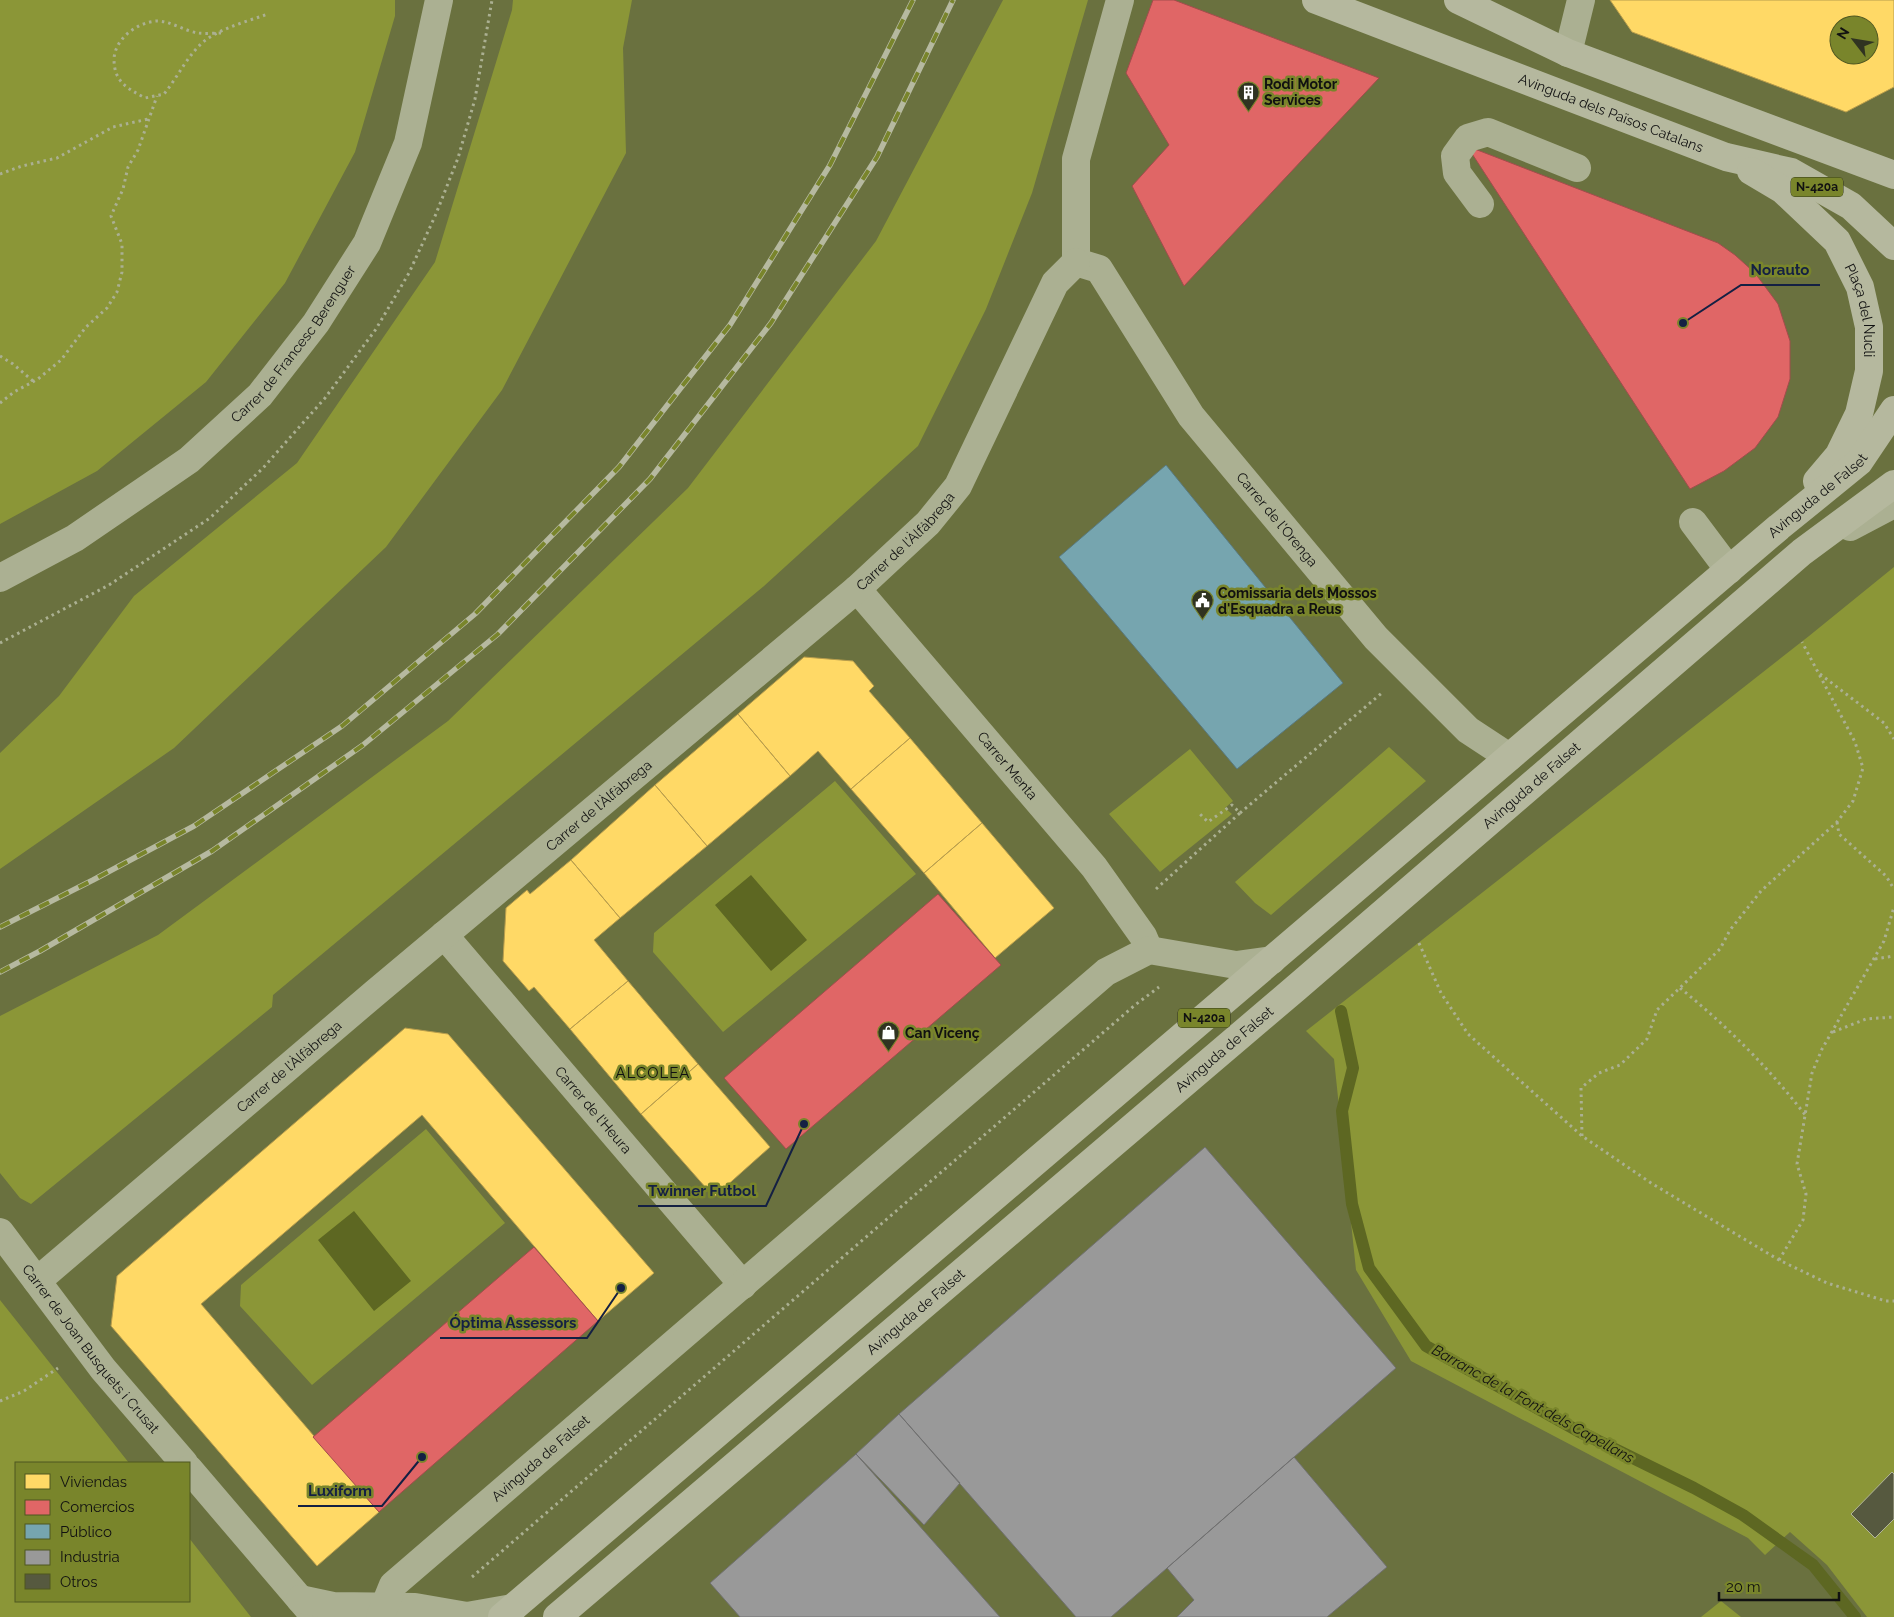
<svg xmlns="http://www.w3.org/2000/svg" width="1894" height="1617" viewBox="0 0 1894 1617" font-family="Raleway,sans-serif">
	<rect width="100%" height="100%" fill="#6a713f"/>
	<path fill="#8b9637" d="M0,0H395V16L355,152L285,283L206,382L97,471L0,524Z
		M513,0H632L623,48L626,153L502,390L386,547L174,748L0,869V753L59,696L134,596L297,463L435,262L512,10Z
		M1003,0H1088L1032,193L986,309L918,446L764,586L273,995L272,1007L31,1204L20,1198L0,1173V1016L158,935L448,721L688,488L876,241Z
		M1894,567V1617H1867L1827,1565L1790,1532L1765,1555L1748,1538L1411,1361L1356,1270L1334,1059L1306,1031L1809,636Z
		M1389,747L1426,781L1271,915L1255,903L1235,882Z
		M1190,749L1233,801L1225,808L1232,814L1160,872L1109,814Z
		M835,781L916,874L723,1032L653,952L654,933Z
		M426,1129L505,1223L312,1385L240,1306L241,1285Z
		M0,1300L129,1463H16V1601H189V1538L251,1617H0Z
		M1721,1601L1741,1617H1701Z"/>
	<path fill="#5d6722" d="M751,875L807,940L771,971L715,905Z
		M354,1211L411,1281L374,1311L318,1240Z"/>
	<path fill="#ffd966" stroke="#b89d4c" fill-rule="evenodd" d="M1610,0H1894V87L1846,112L1632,32ZM1839,25H1869V55H1839Z
		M804,657L853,661L874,686L869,691L910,738L851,789L818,751L790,776L738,714Z
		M738,714L790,776L707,846L655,785Z
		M910,738L982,823L924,873L851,789Z
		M655,785L707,846L620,918L571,860Z
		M982,823L1054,908L995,958L924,873Z
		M571,860L620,918L594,940L628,981L570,1029L534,987L529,991L503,961L506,908L527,890L530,894Z
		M628,981L698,1064L641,1114L570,1029Z
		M405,1028L448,1034L654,1273L598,1321L422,1115L201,1304L379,1512L317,1566L111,1326L117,1276Z
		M698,1064L770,1147L714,1197L641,1114Z"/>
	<path fill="#e06666" stroke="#a24c4c" d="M1153,0H1174L1379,78L1184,286L1132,186L1169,145L1126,73Z
		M1467,146L1718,243L1735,255L1755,273L1778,304L1790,341V379L1778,417L1755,448L1724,471L1690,489Z
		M938,894L1001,965L786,1149L724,1078Z
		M534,1247L598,1321L379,1512L313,1437Z"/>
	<path fill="#76a5af" stroke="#587980" d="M1166,465L1343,683L1237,769L1059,557Z"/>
	<path fill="#999" stroke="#707070" d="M1205,1147L1396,1368L1111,1617H1076L899,1414Z
		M899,1414L960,1483L924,1525L856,1454Z
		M856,1454L1000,1617H740L710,1583Z
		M1294,1457L1387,1567L1327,1617H1177L1194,1600L1167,1568Z"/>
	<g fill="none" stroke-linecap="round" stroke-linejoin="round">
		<path stroke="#5d6722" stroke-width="12" d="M1341,1011L1353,1068L1342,1111L1352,1204L1369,1268L1426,1346L1578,1431L1694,1488L1743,1515L1813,1565L1855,1617"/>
	</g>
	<path fill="#56593f" stroke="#b2b599" d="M1892,1472L1894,1474V1519L1875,1538L1851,1514Z"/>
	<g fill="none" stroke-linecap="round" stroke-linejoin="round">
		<path stroke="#abb092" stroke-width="3" stroke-dasharray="2.5 4" stroke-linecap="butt" d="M221,33C214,33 205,34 198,33C185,31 170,21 157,21C138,22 115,38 114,59C114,82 127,88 145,98L164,94C178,77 189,52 207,39C225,27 248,21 268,14
			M0,174L22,166L57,158L113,127L148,119
			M0,356L13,364L33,381
			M0,403L14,392L38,379L61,360L86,327L107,308L117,292L122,272V244L111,216L123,189L128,167L138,150L157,96
			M0,643L109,585L210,518L263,468L325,398L376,329L409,273L436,214L458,158L475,99L492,0
			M1820,674L1884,723L1894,739
			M1240,813L1383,692
			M1837,822L1839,834L1886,876L1894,889
			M1156,889L1240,813L1232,805L1208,822L1200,814
			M1419,943L1441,993L1468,1034L1582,1136L1651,1183L1779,1260L1827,1283L1886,1301H1894
			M1875,959L1894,956
			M1680,988C1727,1026 1769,1068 1806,1116
			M1833,1032L1866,1019L1894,1017
			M1582,1136L1581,1088L1599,1073L1620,1065L1647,1039L1657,1010L1720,949L1730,930L1761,891L1837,822L1853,801L1863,768L1855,742L1802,642
			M1779,1260L1803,1220L1806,1194L1797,1164L1812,1073L1822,1049L1884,941L1894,907
			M0,1401L24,1391L58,1368
			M472,1577L1135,1005L1159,987"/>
		<g stroke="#abb092" stroke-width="28">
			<path d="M1568,53L1581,0"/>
			<path d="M1480,204L1457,173L1455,156L1468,138L1488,132L1577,168"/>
			<path id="s1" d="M1076,262L1099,269L1191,416L1376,638L1468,730L1509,757"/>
			<path d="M1076,262V159L1120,0"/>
			<path d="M1693,522L1729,570"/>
			<path d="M1850,527L1894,504"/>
			<path id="s2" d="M0,578L75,538L189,460L260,395L316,323L367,243L408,143L439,0"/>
			<path id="s3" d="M857,589L1094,867L1143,936L1149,950"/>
			<path id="s4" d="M444,935L743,1285"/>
			<path id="s5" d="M0,1232L103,1369L184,1463"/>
			<path id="s6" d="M37,1281L375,993L857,589L928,523L958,486L1055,283L1076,262"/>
			<path d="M189,1469L311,1612"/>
			<path d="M300,1599L333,1606L415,1607L467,1616L513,1608"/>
			<path id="s7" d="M380,1617L393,1585L1106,972L1149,950L1236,965L1272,960"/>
		</g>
		<g stroke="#b5b89e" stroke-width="28">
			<path id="s8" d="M1316,0L1726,157L1791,172L1851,206L1894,246"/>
			<path d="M1458,0L1568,53L1894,175"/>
			<path id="s9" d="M1751,171L1783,190L1837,241L1860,287L1869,327V371L1859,414L1839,455L1817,481"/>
			<path id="s10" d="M502,1617L1779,527L1859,462L1894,410"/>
			<path id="s11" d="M557,1617L1296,988L1802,552L1894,484"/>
		</g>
		<defs>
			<path id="rail" d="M0,927L93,880L194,826L342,726L475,614L619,467L730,325L830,165L913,0
				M0,972L40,951L212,851L363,745L498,634L650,479L771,323L877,157L953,0"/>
		</defs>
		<use href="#rail" stroke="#b6b9a0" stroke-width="5.5"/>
		<use href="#rail" stroke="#79852b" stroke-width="4" stroke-dasharray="11" stroke-linecap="butt"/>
	</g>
	<defs>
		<symbol id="building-pin" viewBox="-11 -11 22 30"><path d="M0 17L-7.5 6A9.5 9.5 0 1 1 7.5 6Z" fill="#303321" stroke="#79852b"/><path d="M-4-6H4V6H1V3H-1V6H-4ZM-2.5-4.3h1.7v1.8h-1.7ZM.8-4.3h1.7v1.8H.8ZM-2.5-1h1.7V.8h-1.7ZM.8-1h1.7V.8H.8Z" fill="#fff"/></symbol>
		<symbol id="civic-pin" viewBox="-11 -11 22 30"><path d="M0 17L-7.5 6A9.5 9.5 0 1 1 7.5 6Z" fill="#303321" stroke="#79852b"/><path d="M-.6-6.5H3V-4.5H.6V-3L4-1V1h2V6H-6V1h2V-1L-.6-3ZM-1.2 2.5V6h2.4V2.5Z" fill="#fff"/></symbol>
		<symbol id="shop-pin" viewBox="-11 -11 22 30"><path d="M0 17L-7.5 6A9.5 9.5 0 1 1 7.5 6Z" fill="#303321" stroke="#79852b"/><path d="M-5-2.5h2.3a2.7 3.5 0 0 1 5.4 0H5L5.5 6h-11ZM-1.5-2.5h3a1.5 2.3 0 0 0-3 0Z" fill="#fff"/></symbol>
	</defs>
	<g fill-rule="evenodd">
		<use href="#building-pin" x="1236" y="80" width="25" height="34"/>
		<use href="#civic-pin" x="1190" y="588" width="25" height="34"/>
		<use href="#shop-pin" x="876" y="1020" width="25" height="34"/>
	</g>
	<g text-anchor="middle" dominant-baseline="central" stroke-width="5" stroke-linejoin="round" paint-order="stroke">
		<g fill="#79852b" stroke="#303419" stroke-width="1">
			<rect x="1791" y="177.5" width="52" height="19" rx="4"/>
			<rect x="1178" y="1008.5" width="52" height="19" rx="4"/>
		</g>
		<g font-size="12" font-weight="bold" fill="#111">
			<text x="1817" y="187">N-420a</text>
			<text x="1204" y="1018">N-420a</text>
		</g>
		<g font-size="14" font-weight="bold" fill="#111" stroke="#79852b" text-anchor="start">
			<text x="1264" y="84">Rodi Motor<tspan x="1264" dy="16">Services</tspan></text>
			<text x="1218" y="593">Comissaria dels Mossos<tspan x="1218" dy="16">d'Esquadra a Reus</tspan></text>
			<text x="905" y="1033">Can Vicenç</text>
		</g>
		<g font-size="14" fill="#111" stroke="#79852b">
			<text stroke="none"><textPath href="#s8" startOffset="316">Avinguda dels Països Catalans</textPath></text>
			<text stroke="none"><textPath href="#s9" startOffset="186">Plaça del Nucli</textPath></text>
			<text stroke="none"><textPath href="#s2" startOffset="380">Carrer de Francesc Berenguer</textPath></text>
			<text stroke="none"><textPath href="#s10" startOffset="1729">Avinguda de Falset</textPath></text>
			<text stroke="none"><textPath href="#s1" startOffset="332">Carrer de l'Orenga</textPath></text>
			<text stroke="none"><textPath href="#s6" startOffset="1141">Carrer de l'Àlfàbrega</textPath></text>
			<text stroke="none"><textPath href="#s3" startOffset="232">Carrer Menta</textPath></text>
			<text stroke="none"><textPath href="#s11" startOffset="1281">Avinguda de Falset</textPath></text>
			<text stroke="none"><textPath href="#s6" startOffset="736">Carrer de l'Àlfàbrega</textPath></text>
			<text stroke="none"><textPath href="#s11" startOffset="876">Avinguda de Falset</textPath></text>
			<text stroke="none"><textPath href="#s6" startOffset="331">Carrer de l'Àlfàbrega</textPath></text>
			<text stroke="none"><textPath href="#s4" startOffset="230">Carrer de l'Heura</textPath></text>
			<text stroke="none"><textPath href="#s11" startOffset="471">Avinguda de Falset</textPath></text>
			<text stroke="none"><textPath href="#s5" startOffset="148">Carrer de Joan Busquets i Crusat</textPath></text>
			<text stroke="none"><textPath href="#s7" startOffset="229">Avinguda de Falset</textPath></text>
		</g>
		<g font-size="15" letter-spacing="1" fill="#111" stroke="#79852b">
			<text x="653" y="1073">ALCOLEA</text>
		</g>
		<g font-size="15" font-style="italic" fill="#111" stroke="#79852b">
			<text transform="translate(1533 1404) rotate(29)">Barranc de la Font dels Capellans</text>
		</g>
	</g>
	<path fill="none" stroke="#142043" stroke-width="2" d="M1683 323L1741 285H1820M804 1124L766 1206H638M621 1288L587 1338H440M422 1457L382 1506H298"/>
	<g fill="#142043" stroke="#79852b" stroke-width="2">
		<circle cx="1683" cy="323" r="5"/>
		<circle cx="804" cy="1124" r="5"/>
		<circle cx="621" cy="1288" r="5"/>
		<circle cx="422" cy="1457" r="5"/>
	</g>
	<g font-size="15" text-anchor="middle" font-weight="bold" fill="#142043" stroke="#79852b" stroke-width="5" stroke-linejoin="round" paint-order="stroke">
		<text x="1780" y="275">Norauto</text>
		<text x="702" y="1196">Twinner Futbol</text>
		<text x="513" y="1328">Óptima Assessors</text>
		<text x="340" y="1496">Luxiform</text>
	</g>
	<rect x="15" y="1462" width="175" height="140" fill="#79852b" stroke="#4f5721"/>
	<rect x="25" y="1474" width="25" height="15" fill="#ffd966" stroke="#4f5721"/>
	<text x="60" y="1487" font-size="15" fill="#111111">Viviendas</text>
	<rect x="25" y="1500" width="25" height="15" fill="#e06666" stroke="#4f5721"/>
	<text x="60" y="1512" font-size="15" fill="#111111">Comercios</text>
	<rect x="25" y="1524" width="25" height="15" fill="#76a5af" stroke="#4f5721"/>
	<text x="60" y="1537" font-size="15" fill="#111111">Público</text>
	<rect x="25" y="1550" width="25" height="15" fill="#999999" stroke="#4f5721"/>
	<text x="60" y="1562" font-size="15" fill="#111111">Industria</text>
	<rect x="25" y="1574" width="25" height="15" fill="#56593f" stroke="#4f5721"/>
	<text x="60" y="1587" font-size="15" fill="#111111">Otros</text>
	<g transform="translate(1854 40) rotate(301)"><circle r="24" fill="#79852b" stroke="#4f5721"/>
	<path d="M0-4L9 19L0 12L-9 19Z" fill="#303321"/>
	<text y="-8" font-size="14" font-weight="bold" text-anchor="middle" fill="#111111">N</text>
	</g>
	<path d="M1719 1592v8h120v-8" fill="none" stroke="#111111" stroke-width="2.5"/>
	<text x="1726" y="1592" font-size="15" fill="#111111" stroke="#79852b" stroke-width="4" paint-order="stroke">20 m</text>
</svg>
